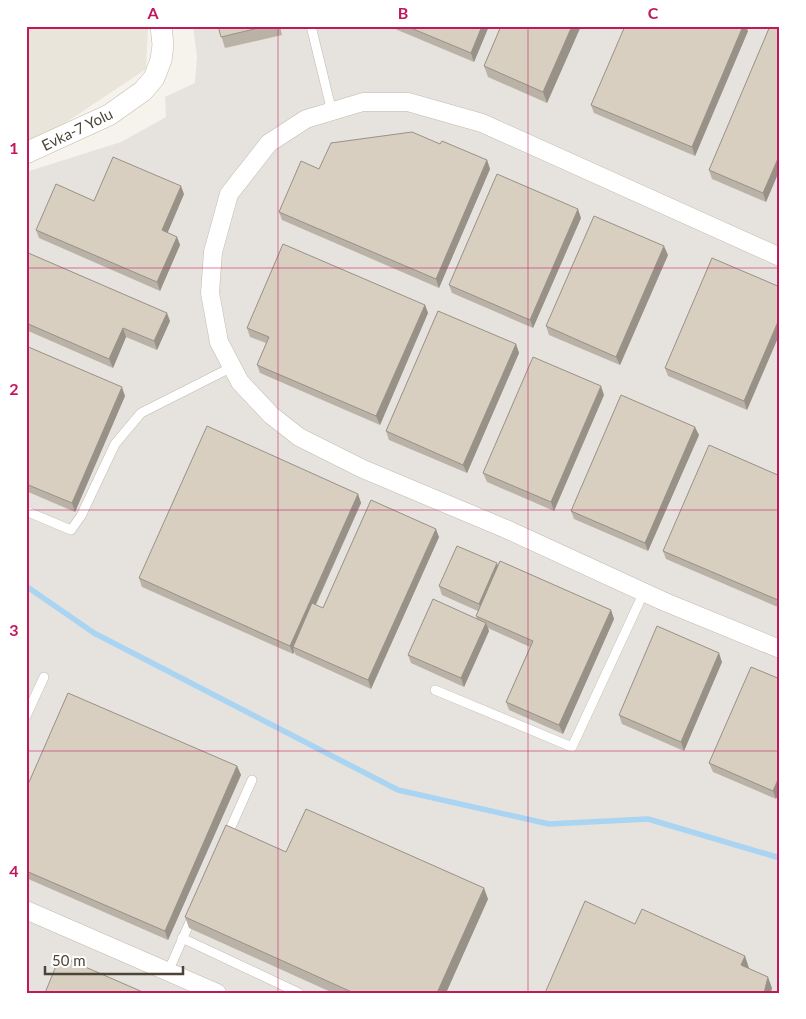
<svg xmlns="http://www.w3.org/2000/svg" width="806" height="1019" viewBox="0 0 806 1019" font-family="Lato,sans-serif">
	<rect width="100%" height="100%" fill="#f6f3ec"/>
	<path fill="#eae5da" d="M26,26H148L146,69L26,149Z"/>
	<path fill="#e6e2dd" d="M193,26H780V993H26V172L121,142L166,117L165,97L195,83L197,57Z"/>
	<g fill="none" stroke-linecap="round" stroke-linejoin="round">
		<path stroke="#a9d4f2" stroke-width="5.5" d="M26,586L94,633L398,790L549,824L648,819L780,858"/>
		<defs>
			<path id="service" d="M311,26L332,112
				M26,511L71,530L81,516L115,444L141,413L232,367
				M435,690L572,747L644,592
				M26,716L44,677
				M227,836L252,780
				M182,938L299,993
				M168,972L193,915"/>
			<path id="minor" d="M780,257L482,123L408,102H363L306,119L269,143L229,194L213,252L210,293L219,342L240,382L271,415L299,437L363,469L506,529L665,602L780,649
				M26,910L217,993"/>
			<path id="tertiary" d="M26,153L109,115L143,91L154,78L161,60L163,45L161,26"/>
		</defs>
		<use href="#service" stroke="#c2bbae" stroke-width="10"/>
		<use href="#minor" stroke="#c2bbae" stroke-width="19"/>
		<use href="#tertiary" stroke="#c2bbae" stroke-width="22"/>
		<use href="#service" stroke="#fff" stroke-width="9"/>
		<use href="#minor" stroke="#fff" stroke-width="18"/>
		<use href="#tertiary" stroke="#fff" stroke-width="21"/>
	</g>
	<path fill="#bab2a6" d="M218,26H280L282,35L225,48Z
		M388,26H489L474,62Z
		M501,26H581L547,103L488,77L484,66Z
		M780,26V169L766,202L712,179L709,170Z
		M748,31L695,156L594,113L591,105Z
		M440,144L487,160L490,169L439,288L282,220L279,212L319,169Z
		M184,194L167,233L177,237L180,245L160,291L39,238L36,230L94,201Z
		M581,218L533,328L452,293L449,285Z
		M26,252L170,321L157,350L126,337L113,368L26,330Z
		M668,255L620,365L549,335L546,326Z
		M780,287V333L747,410L668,376L665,368Z
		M425,305L428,313L380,425L260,373L257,365L266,343L250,337L247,328Z
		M516,344L519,353L467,473L389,440L386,431Z
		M26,346L125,396L75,512L26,491Z
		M604,395L554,511L487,482L483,473Z
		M699,435L648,551L574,519L571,511Z
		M780,476V608L666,559L663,551Z
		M358,494L361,503L316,605L323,608L439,537L371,689L296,655L294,652L293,654L142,587L139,578Z
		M498,566L611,610L614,619L563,734L509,710L506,702L530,647L488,628L489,631L464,687L411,663L408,655L477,619L476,616L478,611L442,595L439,586Z
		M722,662L684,751L622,724L619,715Z
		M780,679V791L776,799L713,772L709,763Z
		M237,766L241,775L168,940L26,878V789Z
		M286,852L488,899L446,993H333L189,928L185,917Z"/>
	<path fill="#979187" d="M482,26H489L474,62L471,53Z
		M572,26H581L547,103L543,92Z
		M743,26H746L748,31L695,156L692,147Z
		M780,154V169L766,202L763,193Z
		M487,160L490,169L439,288L436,279Z
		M181,186L184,194L165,239L162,230Z
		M578,209L581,218L533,328L530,320Z
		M177,237L180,245L160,291L157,282Z
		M664,246L668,255L620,365L616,357Z
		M425,305L428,313L380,425L376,416Z
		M167,313L170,321L157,350L154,341Z
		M780,317V333L747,410L744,401Z
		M123,328L126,337L113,368L109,359Z
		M516,344L519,353L467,473L463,465Z
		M601,386L604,395L554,511L551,502Z
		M122,387L125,396L75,512L72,503Z
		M695,427L699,435L648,551L645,543Z
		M358,494L361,503L296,648L293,647L294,652L293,654L290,646Z
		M436,529L439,537L371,689L368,680Z
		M497,563L500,572L482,613L479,604Z
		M780,595V606L778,600Z
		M611,610L614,619L563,734L559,725Z
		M486,623L489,631L464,687L461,678Z
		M719,653L722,662L684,751L681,742Z
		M237,766L241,775L168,940L165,931Z
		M780,775V791L776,799L773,791Z
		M484,888L488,899L446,993H437Z
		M745,956L749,968L745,976L741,965Z
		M768,977L772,988L771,993H764Z"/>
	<path fill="#d8cfc1" stroke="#979187" d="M218,26H267L221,37Z
		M406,26H482L471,53Z
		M501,26H572L543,92L484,66Z
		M625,26H743L692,147L591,105Z
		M770,26H780V154L763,193L709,170Z
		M412,132L440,144L442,141L487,160L436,279L279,212L301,161L319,169L331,143Z
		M113,157L181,186L162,230L177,237L157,282L36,230L56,184L94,201Z
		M497,174L578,209L530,320L449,285Z
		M594,216L664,246L616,357L546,326Z
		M283,244L425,305L376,416L257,365L269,337L247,328Z
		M26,252L167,313L154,341L123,328L109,359L26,323Z
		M712,258L780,287V317L744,401L665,368Z
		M438,311L516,344L463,465L386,431Z
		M26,346L122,387L72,503L26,484Z
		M533,357L601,386L551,502L483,473Z
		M621,395L695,427L645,543L571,511Z
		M207,426L358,494L290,646L139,578Z
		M709,445L780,476V595L778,600L663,551Z
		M371,500L436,529L368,680L293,647L312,603L323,608Z
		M457,546L497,563L479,604L439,586Z
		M500,561L611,610L559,725L506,702L533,641L476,616Z
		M433,599L486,623L461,678L408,655Z
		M657,626L719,653L681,742L619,715Z
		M751,667L780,679V775L773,791L709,763Z
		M68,693L237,766L165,931L26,871V789Z
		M306,809L484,888L437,993H354L185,917L226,825L286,852Z
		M585,901L635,924L642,909L745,956L741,965L768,977L764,993H545Z
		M60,956L145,993H45Z"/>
	<path fill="none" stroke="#c2185b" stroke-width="1" stroke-opacity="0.55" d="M278,26V993M528,26V993M26,268H780M26,510H780M26,751H780"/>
	<g text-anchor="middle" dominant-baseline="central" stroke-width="5" stroke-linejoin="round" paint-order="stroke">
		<g font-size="15" fill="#4b4439" stroke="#fff">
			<text transform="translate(77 129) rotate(-26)">Evka-7 Yolu</text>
		</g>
	</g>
	<rect width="806" height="1019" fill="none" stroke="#ffffff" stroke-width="55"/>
	<path d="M45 966v8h138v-8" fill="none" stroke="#4b4439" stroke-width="2.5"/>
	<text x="52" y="966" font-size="15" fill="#4b4439" stroke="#ffffff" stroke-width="4" paint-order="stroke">50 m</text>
	<rect x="28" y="28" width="750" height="964" fill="none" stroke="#c2185b" stroke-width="2"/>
	<g font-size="16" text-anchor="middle" font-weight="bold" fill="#c2185b">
		<text x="153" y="19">A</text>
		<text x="403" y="19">B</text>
		<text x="653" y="19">C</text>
		<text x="14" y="154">1</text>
		<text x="14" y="395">2</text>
		<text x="14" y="636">3</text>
		<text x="14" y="877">4</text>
	</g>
</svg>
